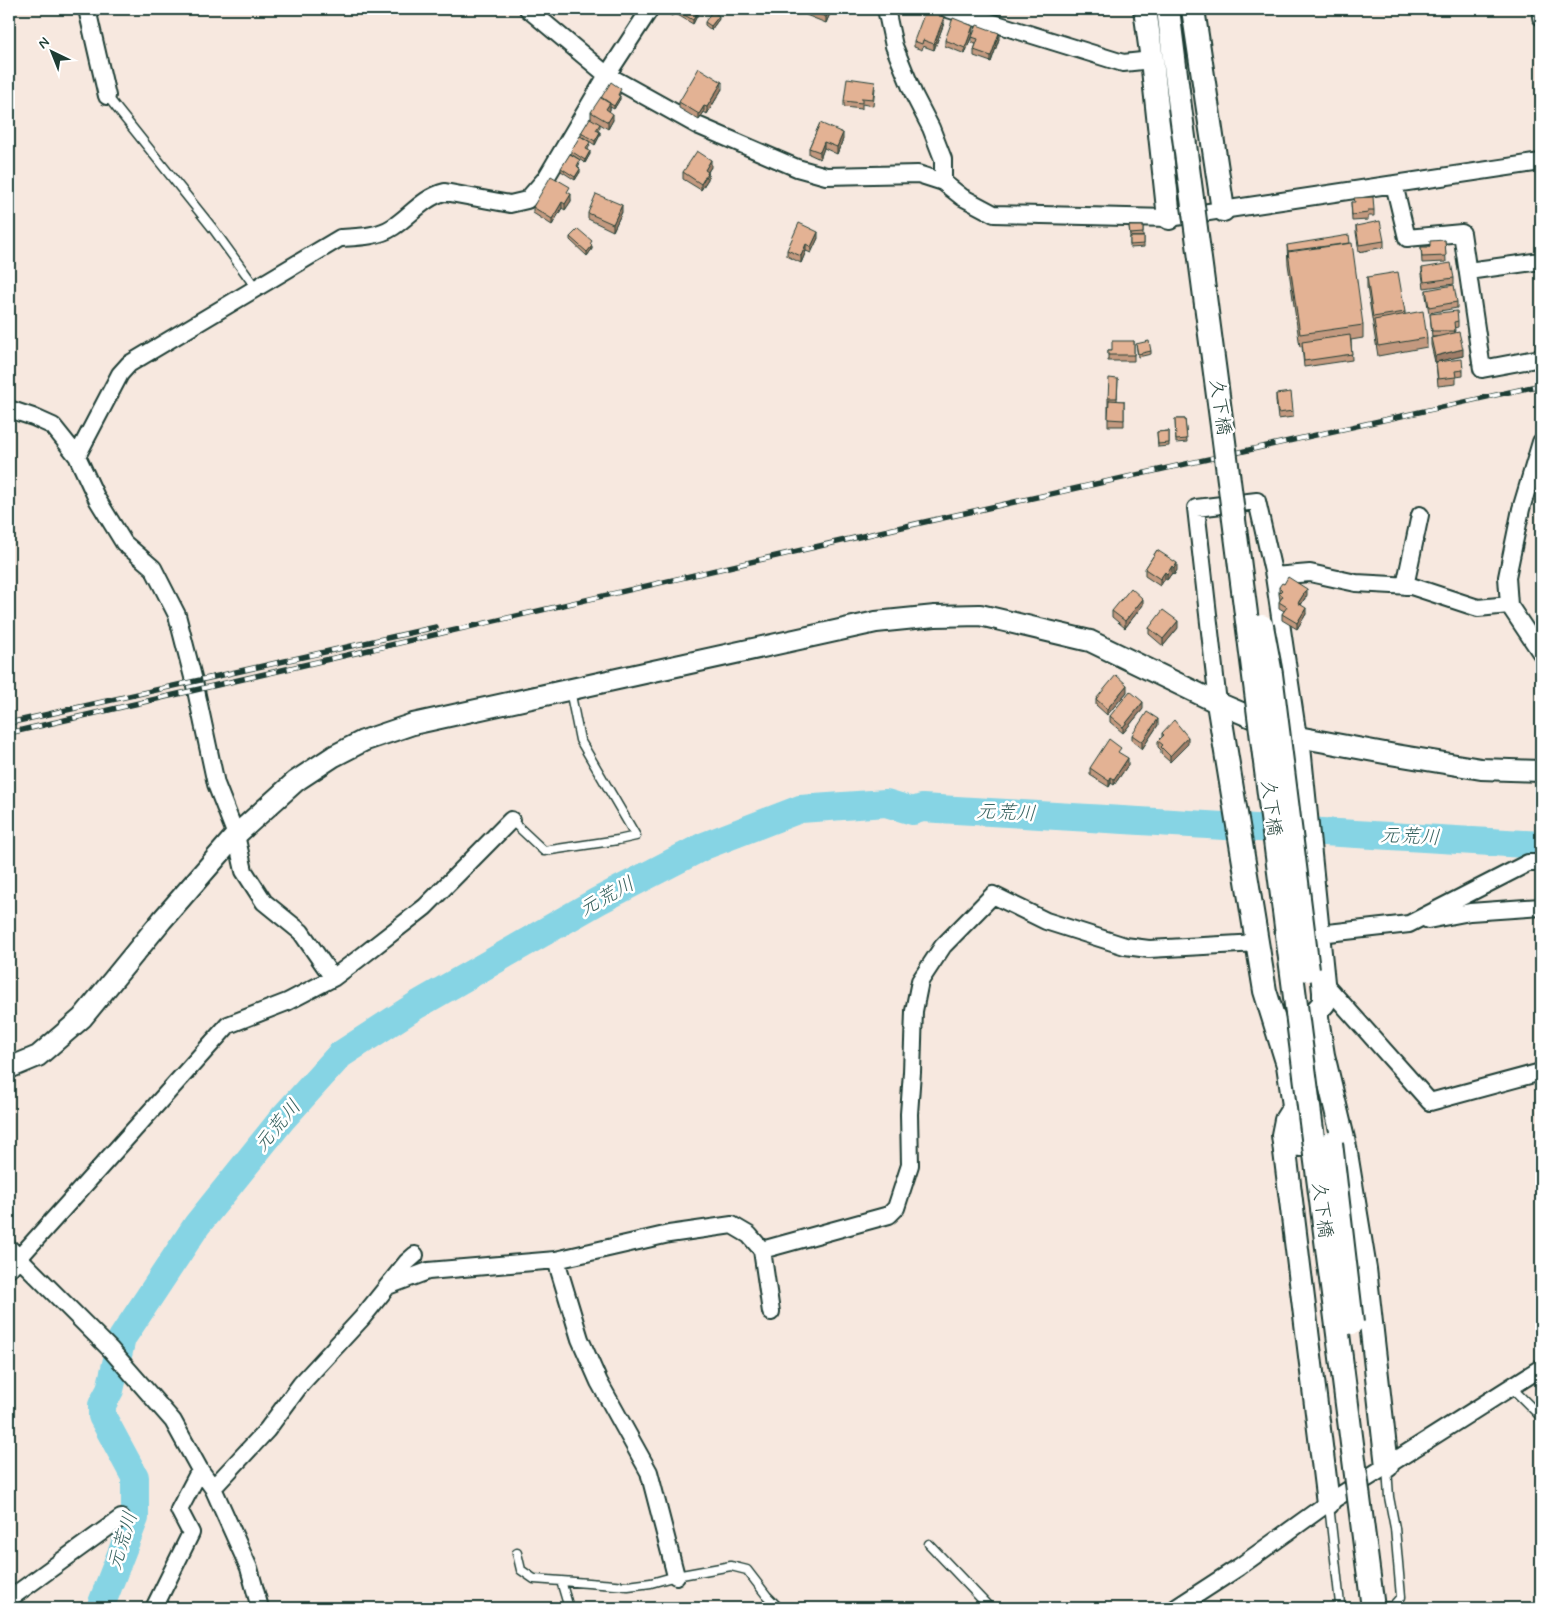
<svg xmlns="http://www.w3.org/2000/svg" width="1550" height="1617" viewBox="0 0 1550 1617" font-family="Mynerve,'Klee One',sans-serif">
	<rect width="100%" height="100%" fill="#f7e8df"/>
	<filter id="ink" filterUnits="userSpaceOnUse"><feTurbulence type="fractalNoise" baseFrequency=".02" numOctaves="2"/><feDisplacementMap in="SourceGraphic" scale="10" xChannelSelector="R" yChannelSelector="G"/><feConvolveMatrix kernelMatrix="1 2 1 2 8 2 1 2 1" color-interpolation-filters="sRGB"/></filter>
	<g filter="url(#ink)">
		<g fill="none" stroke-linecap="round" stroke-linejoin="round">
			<path stroke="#86d4e4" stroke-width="28" d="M100,1608L135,1518V1477L102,1416V1405L110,1390L122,1338L197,1225L283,1118L340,1055L417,1005L598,901L704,846L800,809L886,803L913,811L922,808L1541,845"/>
			<defs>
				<path id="service" d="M107,96L214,230L256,288
					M511,820L544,851L618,840L636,836L580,740L570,690
					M1512,1388L1541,1417
					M1329,1505L1340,1604L1344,1608
					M929,1544L990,1608
					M517,1553L521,1570L534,1579L561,1581
					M569,1608L561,1581L628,1586L651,1583L676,1576L731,1566L747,1570L767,1596L779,1608
					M1376,1608L1393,1606L1401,1597L1395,1528L1389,1497L1387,1468"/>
				<path id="minor" d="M87,9L107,96
					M528,9L607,75L697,125L797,168L826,176L918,174L943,182L962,197L994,214L1169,218L1541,162
					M886,9L894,46L914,95L931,128L943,159V182
					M948,9L1123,63L1152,60
					M1541,9V17
					M1394,184L1407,238L1462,233L1482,369L1541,358
					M1468,271L1541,261
					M9,409L33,417L53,426L77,456L97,499L124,543L153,568L177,615L194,681L216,784L236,835L244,871L264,902L301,932L333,978
					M1541,442L1521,509L1507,577L1509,605L1541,653
					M77,456L120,374L129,364L340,238C357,237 378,237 393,227C410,216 424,197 445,192L510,204L527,200L546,178L607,75L650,9
					M1274,576L1310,573L1356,583L1411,586L1478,608L1509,605
					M1405,586L1420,515
					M1218,703L1196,508L1257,501L1274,576L1298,737
					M1428,920L1470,912L1541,907
					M1319,934L1409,924L1528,863H1541
					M1323,982L1430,1102L1541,1072
					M9,1248L111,1350L173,1421L200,1470L213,1488L249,1568L260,1608
					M762,1250L889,1215L896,1208L910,1165L909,1114L912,1072L914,1011L920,981L943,946L993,895L1046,921L1125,946L1149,949L1258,943
					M556,1260L580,1339L599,1382L649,1472L676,1576
					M9,1269L228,1025L287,1002L333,978L357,960L425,907L511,820
					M388,1286L428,1271L556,1260L669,1234L732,1225L749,1235L762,1250L771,1312
					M213,1488L267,1430L301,1384L362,1318L407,1262L415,1255
					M9,1599L121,1518
					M154,1608L191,1533L179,1510L200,1470
					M1176,1608L1239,1567L1328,1503L1541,1368"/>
				<path id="tertiary" d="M9,1068L38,1056L82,1018L162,920L236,835L296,781L334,756L363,741L413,724L876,622L935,616L980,615L1090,641L1218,703L1298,737L1390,754L1481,769L1541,771"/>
				<path id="secondary" d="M1145,9L1152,60L1169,218
					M1168,9L1180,107
					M1193,9L1223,210
					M1218,703L1265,991L1288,1065L1300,1145
					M1298,737L1324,992V1003L1316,1012L1323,1055L1345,1147L1365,1269L1387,1466
					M1294,1107L1286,1120L1283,1135L1328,1503"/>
			</defs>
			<use href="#service" stroke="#1f3d34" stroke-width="11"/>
			<use href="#minor" stroke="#1f3d34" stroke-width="20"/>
			<use href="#tertiary" stroke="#1f3d34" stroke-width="24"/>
			<use href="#secondary" stroke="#1f3d34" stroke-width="26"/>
			<use href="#service" stroke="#fff" stroke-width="8"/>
			<use href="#minor" stroke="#fff" stroke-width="16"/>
			<use href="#tertiary" stroke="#fff" stroke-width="20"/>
			<use href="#secondary" stroke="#fff" stroke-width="22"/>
			<defs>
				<path id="rail" d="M9,723L436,627
					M9,733L902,527L1541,385"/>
			</defs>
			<use href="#rail" stroke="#1f3d34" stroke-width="5.5"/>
			<use href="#rail" stroke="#fff" stroke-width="4" stroke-dasharray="11" stroke-linecap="butt"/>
			<defs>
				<path id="secondary-bridge" d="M1180,107L1222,426L1373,1608
					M1262,626L1271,674L1308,970
					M1331,1143L1352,1323"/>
			</defs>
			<use href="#secondary-bridge" stroke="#1f3d34" stroke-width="26" stroke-linecap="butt"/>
			<use href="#secondary-bridge" stroke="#fff" stroke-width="22"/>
		</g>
		<path fill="#c3997f" stroke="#1f3d34" d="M661,9H698L699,12L693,24L676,14V11L672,16Z
			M806,9H832L826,23L806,15Z
			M941,16L944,23L934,50L923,46L922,50L914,47V41Z
			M719,19L711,30L705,25V22Z
			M973,32L965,54L945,46V40Z
			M972,37L999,39L991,62L974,56V50L976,44L972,43Z
			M875,88L873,106L862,104V109L844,107V101Z
			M722,89L707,114L704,112L699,120L679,108V102Z
			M621,93L619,96L620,99L614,109L610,107V110L609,111L613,120L608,129L600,124V127L598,131L600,135L595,145L583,137L590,145L588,149L590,154L585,163L571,154V151L581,136V133L591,118V112Z
			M820,123L843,139L837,154L824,148L820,159L809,154V148Z
			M580,163L578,167L580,172L575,180L561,171V168Z
			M711,167L708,172V179L701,190L683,179V172Z
			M570,194L571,201L565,210L562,208L552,225L533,213V207Z
			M1351,202L1374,210V216H1368V220L1352,221Z
			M622,212L613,231L588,219V213Z
			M1129,226H1143V237H1130Z
			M1356,226L1384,241V247L1359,252L1356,232Z
			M570,237L592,245H591L592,249L587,256L570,240Z
			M1130,237H1144V247L1130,248Z
			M818,238L811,253L806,251L801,263L787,256V250Z
			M1445,240L1446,262L1422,263L1421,247H1430Z
			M1287,245L1363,325V338L1351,340L1352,360L1304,367L1302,346L1300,347L1288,264Z
			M1422,268L1454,278V284L1424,288L1422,274Z
			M1367,277L1405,312V314L1427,338V347L1378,356L1367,287Z
			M1426,290L1457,302V308L1429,313L1426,296Z
			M1430,314L1458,321V327L1454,328L1455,333L1463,356L1437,361L1463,370V376L1456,377V384L1438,386L1436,362H1435L1431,345V338L1437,337H1432Z
			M1134,341V361H1108V350H1112Z
			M1136,344L1151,351V354L1138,357Z
			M1118,379L1117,401H1124V426H1108V398Z
			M1276,394L1293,411V417L1278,419L1276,401Z
			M1175,419H1185L1187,442L1176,443Z
			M1169,431V446L1158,447L1157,432Z
			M1157,550L1177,570L1174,575L1172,573L1167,580L1165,579L1160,586L1145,576V569Z
			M1279,587L1307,595L1301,605L1306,614L1297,629L1282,620V614L1284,611L1279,608V602L1280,600L1279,594Z
			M1143,605L1125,628L1112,617V611Z
			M1149,628H1178L1163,646L1149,634Z
			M1127,692L1107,715L1096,705V699Z
			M1143,709L1123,733L1110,722V716Z
			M1158,725L1142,749L1132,741V735Z
			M1162,733L1188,744L1170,762L1161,754V750L1158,747V741L1162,737Z
			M1121,754L1128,765L1114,785L1111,783L1109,787L1090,775V768Z"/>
		<path fill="#9f7d68" stroke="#1f3d34" d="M675,9H677L672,16V13Z
			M699,9V12L693,24V20Z
			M829,9H832L826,23V17Z
			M719,16V19L711,30V26Z
			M944,17V23L934,50V44Z
			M973,26V32L965,54V48Z
			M999,33V39L991,62V56Z
			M722,82V89L707,114V107Z
			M620,96V99L614,109V106Z
			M610,103V110L606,116V109Z
			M704,106V112L699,120V114Z
			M613,114V120L608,129V122Z
			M600,132V135L595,145V141Z
			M843,133V139L837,154V147Z
			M824,142V148L820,159V152Z
			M590,151V154L585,163V160Z
			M711,160V167L705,176V170Z
			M580,169V172L575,180V177Z
			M708,172V179L701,190V184Z
			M571,194V201L565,210V204Z
			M562,202V208L552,225V219Z
			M622,205V212L613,231V224Z
			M818,232V238L811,253V247Z
			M806,244V251L801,263V256Z
			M592,246V249L587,256V252Z
			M1463,349V356L1435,362V356Z
			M1177,563V570L1174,575V568Z
			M1172,566V573L1167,580V574Z
			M1165,572V579L1160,586V579Z
			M1307,589V595L1298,609V603Z
			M1143,599V605L1125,628V621Z
			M1306,608V614L1297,629V623Z
			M1178,621V628L1163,646V639Z
			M1127,685V692L1107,715V709Z
			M1143,702V709L1123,733V727Z
			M1158,719V725L1142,749V742Z
			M1188,737V744L1170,762V756Z
			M1128,758V765L1114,785V779Z
			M1111,777V783L1109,787V781Z"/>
		<path fill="#e3b294" stroke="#1f3d34" d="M665,9H675L672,13Z
			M677,9H699L693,20L676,10Z
			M806,9H829L826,17Z
			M926,9H942L939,16L944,17L934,44L923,40L922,44L914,41Z
			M712,11L719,16L711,26L705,22Z
			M953,18L973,26L965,48L945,40Z
			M977,25L999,33L991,56L974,50L978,39L972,37Z
			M699,68L722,82L707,107L704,106L699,114L679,102Z
			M847,78L875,82L873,99L862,98V103L844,101Z
			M611,82L621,89L618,95L620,96L614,106L601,98Z
			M601,97L610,103L606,109L613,114L608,122L591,112Z
			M590,118L600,124L596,130L600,132L595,141L581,133Z
			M820,123L843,133L837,147L824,142L820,152L809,148Z
			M580,136L590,142L586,149L590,151L585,160L571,151Z
			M697,151L711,160L705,170L708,172L701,184L683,172Z
			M570,154L580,160L577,166L580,169L575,177L561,168Z
			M551,176L570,187L567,192L571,194L565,204L562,202L552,219L533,207Z
			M596,194L622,205L613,224L588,213Z
			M1373,197L1374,210H1368V213L1352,215L1351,202H1355L1354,198Z
			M1380,221L1384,241L1359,245L1356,226Z
			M799,223L818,232L811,247L806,244L801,256L787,250Z
			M1129,226H1143V233L1130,234Z
			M578,229L592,241L590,244L592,246L587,252L570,237Z
			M1349,235L1350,243L1288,251L1287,245Z
			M1130,237H1144V244L1130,245Z
			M1445,240L1446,256L1422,257L1421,247H1430V241Z
			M1352,243L1363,325L1300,334L1288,252Z
			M1451,263L1454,278L1424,282L1422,268Z
			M1398,272L1405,312L1373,317L1367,277Z
			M1454,285L1457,302L1429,307L1426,290Z
			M1423,311L1427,338L1378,346L1374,320Z
			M1457,311L1458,321L1454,322L1455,331H1432L1430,314Z
			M1459,332L1463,349L1435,356L1431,338Z
			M1350,335L1352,354L1304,361L1302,342Z
			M1112,341H1134V355H1108V350H1112Z
			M1149,341L1151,351L1138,354L1136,344Z
			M1462,359L1463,370L1455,371L1456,377L1438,379L1436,362Z
			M1109,378L1118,379L1117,398H1108Z
			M1291,392L1293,411L1278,413L1276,394Z
			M1109,400L1124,401V420L1108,419Z
			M1175,419H1185L1187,439L1176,440Z
			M1169,431V443L1158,444L1157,432Z
			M1157,550L1177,563L1174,568L1172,566L1167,574L1165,572L1160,579L1145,569Z
			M1288,577L1307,589L1298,603L1306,608L1297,623L1282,614L1287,607L1279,602L1283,596L1279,593L1282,590L1279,587L1282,583L1284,584Z
			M1131,588L1143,599L1125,621L1112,611Z
			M1163,610L1178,621L1163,639L1149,628Z
			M1116,675L1127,685L1107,709L1096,699Z
			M1130,691L1143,702L1123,727L1110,716Z
			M1147,712L1158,719L1142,742L1132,735Z
			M1174,720L1188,737L1170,756L1161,747L1163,745L1158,741L1164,735L1162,733Z
			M1109,739L1121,748L1118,752L1128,758L1114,779L1111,777L1109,781L1090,768Z"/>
	</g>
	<g text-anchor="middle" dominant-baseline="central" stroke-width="5" stroke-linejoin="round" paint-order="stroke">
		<g font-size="19" fill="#1f3d34" stroke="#fff">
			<text transform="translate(1220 407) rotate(82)">久下橋</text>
			<text transform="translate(1271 808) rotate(83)">久下橋</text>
			<text transform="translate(1322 1210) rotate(83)">久下橋</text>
		</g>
		<g font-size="20" font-style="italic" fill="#396360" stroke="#fff">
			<text transform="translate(1006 813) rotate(3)">元荒川</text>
			<text transform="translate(1410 837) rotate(3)">元荒川</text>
			<text transform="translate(607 897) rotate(-29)">元荒川</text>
			<text transform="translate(278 1126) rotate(-50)">元荒川</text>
			<text transform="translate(123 1541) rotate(-73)">元荒川</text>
		</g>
	</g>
	<rect width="1550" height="1617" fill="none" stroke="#fff" stroke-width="30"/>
	<rect x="15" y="15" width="1520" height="1587" fill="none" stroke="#1f3d34" stroke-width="2" filter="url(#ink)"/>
	<g transform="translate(52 52) rotate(317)" stroke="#ffffff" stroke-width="4" paint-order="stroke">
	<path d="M0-4L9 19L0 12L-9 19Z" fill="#1f3d34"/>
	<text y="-8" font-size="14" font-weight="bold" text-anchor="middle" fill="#1f3d34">N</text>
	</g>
</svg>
